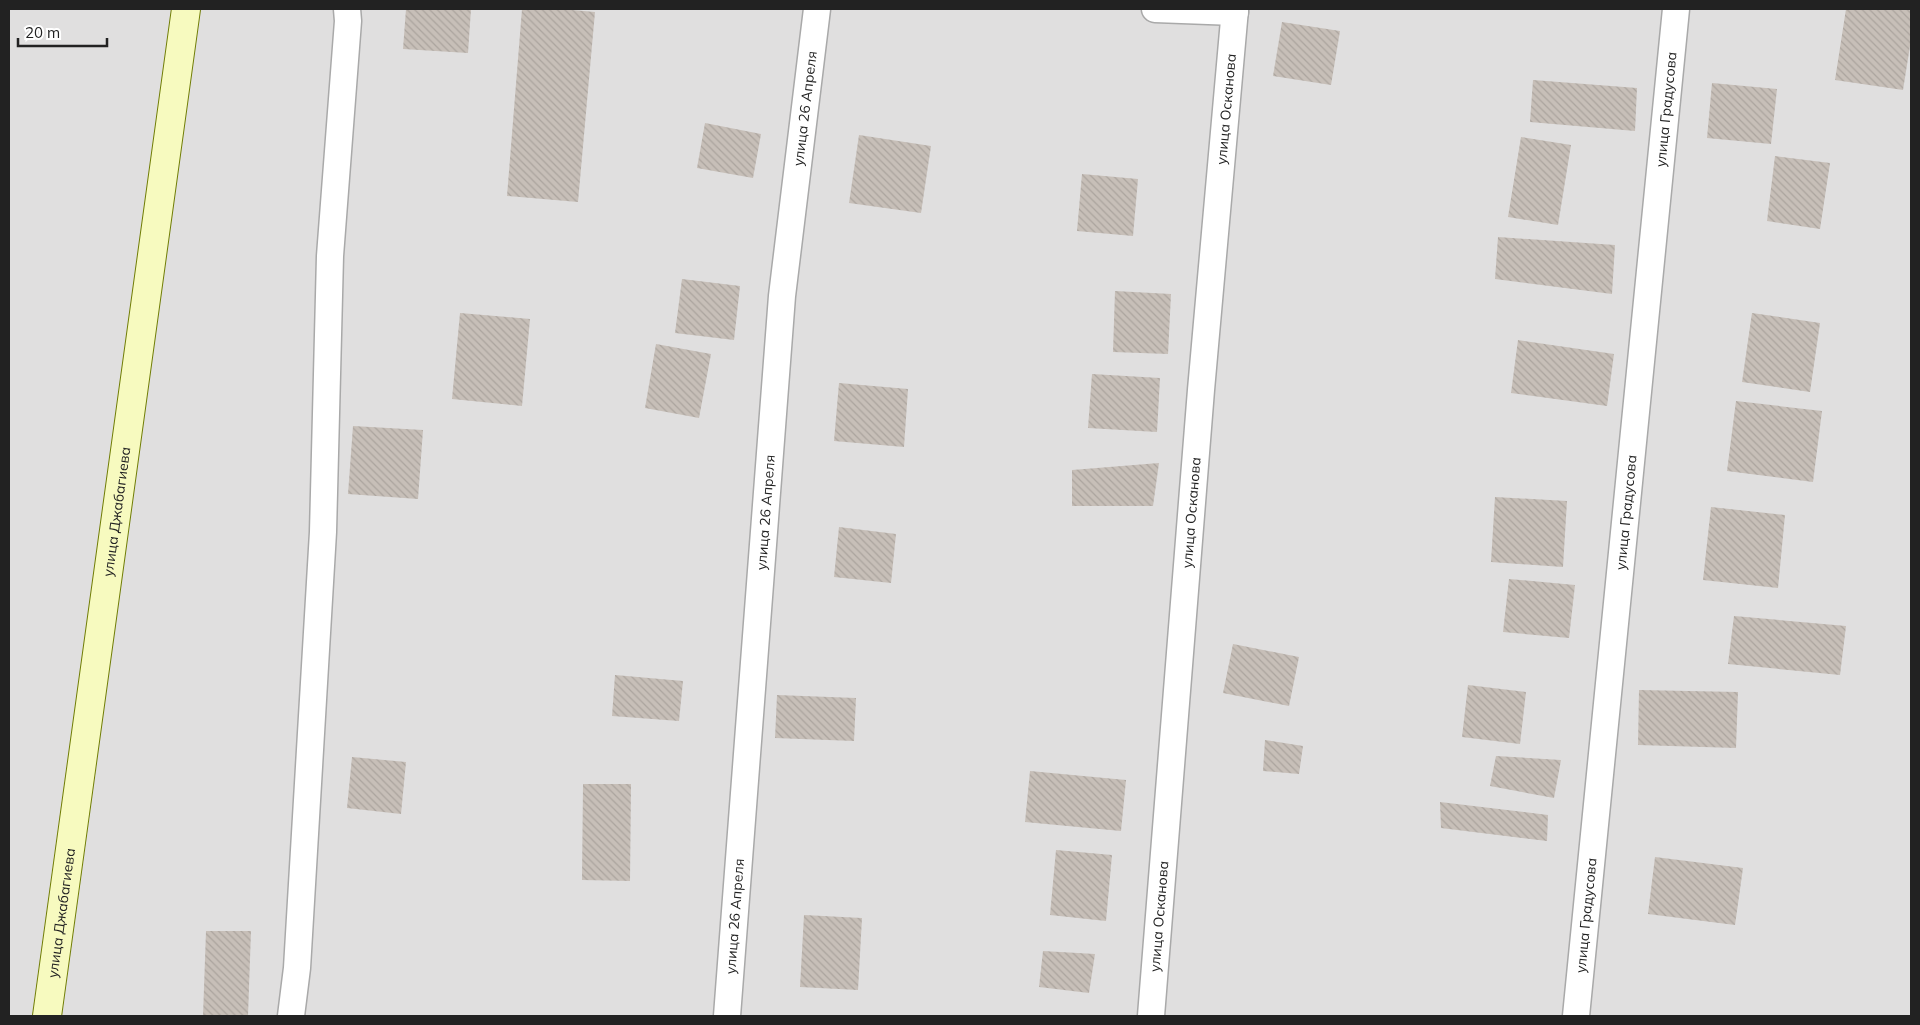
<svg xmlns="http://www.w3.org/2000/svg" width="1920" height="1025" viewBox="0 0 1920 1025" font-family="Mulish,sans-serif">
	<defs>
		<pattern id="building-back-hatch" width="6" height="6" patternUnits="userSpaceOnUse" patternTransform="scale(1.25)"><rect width="6" height="6" fill="#c7bfb8"/><path d="M-1 5l2 2M0 0l6 6M5-1l2 2" fill="none" stroke="#aba49e"/></pattern>
	</defs>
	<rect width="100%" height="100%" fill="#f2efe9"/>
	<path fill="#e0dfdf" d="M9,9H1911V1016H9Z"/>
	<path fill="url(#building-back-hatch)" d="M406,9H471L468,53L403,49Z
		M522,9H561L595,12L578,202L507,196Z
		M1846,9H1911V40L1903,90L1835,80Z
		M1282,22L1340,31L1331,85L1273,76Z
		M1533,80L1637,88L1635,131L1530,122Z
		M1712,83L1777,89L1771,144L1707,138Z
		M705,123L761,134L753,178L697,168Z
		M859,135L931,146L921,213L849,203Z
		M1521,137L1571,145L1558,225L1508,217Z
		M1775,156L1830,163L1820,229L1767,221Z
		M1082,174L1138,179L1133,236L1077,231Z
		M1498,237L1615,245L1612,294L1495,279Z
		M682,279L740,286L734,340L675,333Z
		M1115,291L1171,294L1168,354L1113,352Z
		M460,313L530,319L522,406L452,399Z
		M1752,313L1820,323L1810,392L1742,382Z
		M1518,340L1614,354L1607,406L1511,393Z
		M656,344L711,354L699,418L645,408Z
		M1092,374L1160,378L1157,432L1088,428Z
		M839,383L908,389L904,447L834,441Z
		M1736,401L1822,411L1813,482L1727,471Z
		M353,426L423,430L418,499L348,494Z
		M1159,463L1153,506H1072V470Z
		M1495,497L1567,501L1563,567L1491,562Z
		M1711,507L1785,515L1778,588L1703,580Z
		M839,527L896,534L891,583L834,577Z
		M1509,579L1575,585L1569,638L1503,632Z
		M1734,616L1846,626L1840,675L1728,664Z
		M1233,644L1299,657L1289,706L1223,693Z
		M615,675L683,681L679,721L612,716Z
		M1468,685L1526,692L1520,744L1462,737Z
		M1639,690L1738,692L1736,748L1638,745Z
		M777,695L856,698L854,741L775,738Z
		M1265,740L1303,746L1299,774L1263,771Z
		M1496,756L1561,760L1554,798L1490,786Z
		M352,757L406,762L401,814L347,808Z
		M1030,771L1126,780L1121,831L1025,822Z
		M583,784H631L630,881L582,880Z
		M1440,802L1548,815L1547,841L1441,828Z
		M1056,850L1112,855L1106,921L1050,915Z
		M1655,857L1743,868L1735,925L1648,914Z
		M804,915L862,918L858,990L800,987Z
		M206,931H251L248,1016H203Z
		M1043,951L1095,954L1089,993L1039,987Z"/>
	<g fill="none" stroke-linecap="round" stroke-linejoin="round">
		<defs>
			<g id="minor">
				<path d="M1155,9L1235,12"/>
				<path d="M291,1016L297,968L323,532L330,256L348,21L347,9"/>
				<path id="s1" d="M727,1016L782,296L817,9"/>
				<path id="s2" d="M1151,1016L1201,390L1235,9"/>
				<path id="s3" d="M1576,1016L1676,9"/>
			</g>
			<g id="secondary">
				<path id="s4" d="M47,1016L186,9"/>
			</g>
		</defs>
		<use href="#minor" stroke="#a9a9a9" stroke-width="29"/>
		<use href="#secondary" stroke="#707d05" stroke-width="30"/>
		<use href="#minor" stroke="#fff" stroke-width="26"/>
		<use href="#secondary" stroke="#f7fabf" stroke-width="28"/>
	</g>
	<g text-anchor="middle" dominant-baseline="central" stroke-width="4.5" stroke-linejoin="round" paint-order="stroke">
		<g font-size="14" fill="#222" stroke="#fff">
			<text stroke="none"><textPath href="#s1" startOffset="911">улица 26 Апреля</textPath></text>
			<text stroke="none"><textPath href="#s2" startOffset="910">улица Осканова</textPath></text>
			<text stroke="none"><textPath href="#s3" startOffset="911">улица Градусова</textPath></text>
			<text stroke="none"><textPath href="#s4" startOffset="509">улица Джабагиева</textPath></text>
			<text stroke="none"><textPath href="#s1" startOffset="505">улица 26 Апреля</textPath></text>
			<text stroke="none"><textPath href="#s2" startOffset="505">улица Осканова</textPath></text>
			<text stroke="none"><textPath href="#s3" startOffset="506">улица Градусова</textPath></text>
			<text stroke="none"><textPath href="#s4" startOffset="104">улица Джабагиева</textPath></text>
			<text stroke="none"><textPath href="#s1" startOffset="100">улица 26 Апреля</textPath></text>
			<text stroke="none"><textPath href="#s2" startOffset="100">улица Осканова</textPath></text>
			<text stroke="none"><textPath href="#s3" startOffset="101">улица Градусова</textPath></text>
		</g>
	</g>
	<rect width="1920" height="1025" fill="none" stroke="#222222" stroke-width="20"/>
	<path d="M18 38v8h89v-8" fill="none" stroke="#222222" stroke-width="2.5"/>
	<text x="25" y="38" font-size="15" fill="#222222" stroke="#ffffff" stroke-width="4" paint-order="stroke">20 m</text>
</svg>
